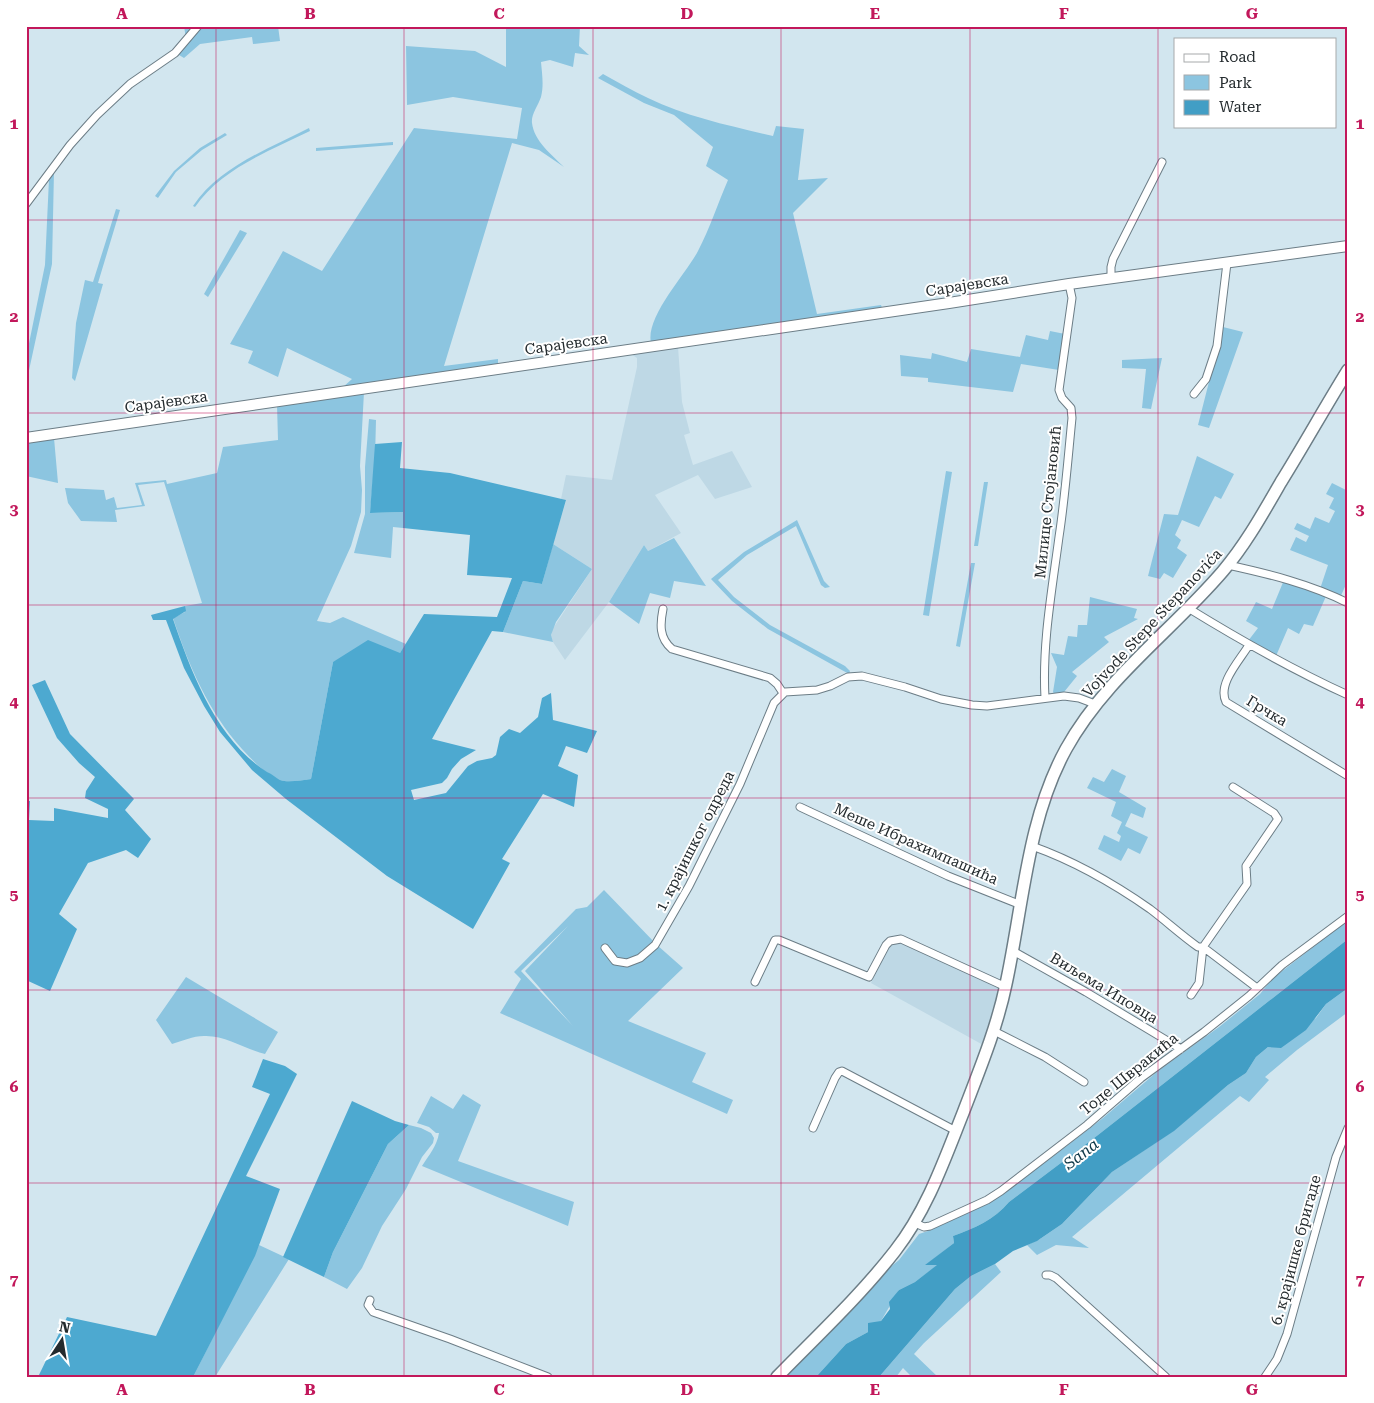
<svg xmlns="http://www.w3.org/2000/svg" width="1374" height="1403" viewBox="0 0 1374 1403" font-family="'Roboto Serif',serif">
	<rect width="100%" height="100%" fill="#d2e6ef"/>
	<path fill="#bed8e5" d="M678,347L682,402L690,433L684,435L693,465L732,451L752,487L715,499L698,475L655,495L681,533L648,551L644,545L609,602L565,660L553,642L551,636L552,630L592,569L553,544L566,501L561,499L566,475L612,480L637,367V358L631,354Z
		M902,941L1001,989L985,1046L871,983L888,944Z"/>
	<path fill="#8cc5e0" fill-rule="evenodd" d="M184,26H278L280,41L253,44L252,37L200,44L184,58L174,52L186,39Z
		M506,26H580L579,46L589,55L575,53L573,67L550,60L541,62C542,73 544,86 541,97C538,106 531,114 532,123C534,141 552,155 564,167L539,150L512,143L444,366L498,359V365L342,388L352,379L287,348L278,377L248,363L253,351L230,344L283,251L322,271L414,128L517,139L522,108L453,97L407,105L406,46L475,51L506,67Z
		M603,74C618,82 633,91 648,98C687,117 731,126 773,136L776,126L804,129L798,180L828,178L793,213L817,314L881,305L883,310L651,343C645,317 686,274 698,251C710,228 718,203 728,180L706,166L713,147L674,115L644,103L598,78Z
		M309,128L310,131C269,151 221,169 195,207L193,206C219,167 268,149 309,128Z
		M225,133L227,135L202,150L176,172L158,198L155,196L174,171L200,148Z
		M393,142V145L316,151V148Z
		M54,171L52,264L28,375H26V358L45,265L49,179Z
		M116,209L120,210L98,283L103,284L75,381L72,378L76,323L85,280L93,282Z
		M240,230L247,233L208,297L204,294Z
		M1223,327L1243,332L1209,428L1198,425Z
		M1050,331L1065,334L1059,370L1021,364L1013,392L928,382V378L901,376L900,355L931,359L932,353L967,362L971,349L1020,357L1026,335L1048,340Z
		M1162,358L1151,409L1142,408L1146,369L1122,368V360Z
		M364,392L360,466L362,490L361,512L351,546L317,621L330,623L343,617L406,644L400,653L333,662L311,779C302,780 288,783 280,780C265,774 253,761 242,749C208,711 189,666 173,618L185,612V606L202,603L164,482L138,485L145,506L115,510L117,522L81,521L68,503L65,488L104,490L106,500L114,497L117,508L142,505L135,483L166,480L167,484L217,473L223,447L278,440L277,405Z
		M369,419L376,420L375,458L370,513L403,512V528L393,527L391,558L354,553L365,514V467Z
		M54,438L58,483L26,476V442Z
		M1197,456L1234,474L1221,499L1215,496L1199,527L1182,520L1175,535L1181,540L1177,548L1187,555L1173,578L1164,573L1160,579L1148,576L1164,514L1178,515Z
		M946,471L952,472L929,616L923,615Z
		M984,482H988L978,546H974Z
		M1332,483L1348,491V580L1339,600L1327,594L1313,626L1304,624L1299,634L1288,628L1276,656L1248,641L1258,628L1246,621L1256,602L1272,609L1284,580L1320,589L1328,565L1290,550L1296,537L1306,542L1309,536L1294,529L1297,523L1310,529L1315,517L1329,523L1335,511L1329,508L1334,498L1326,494Z
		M797,520L824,581L830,587L825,588L821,585L796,526L747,555L718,580L734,597L770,625L845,666L850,671L849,674L768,629L732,601L711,579L744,552Z
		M674,538L706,586L674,581L670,598L650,593L639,624L609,602L644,545L648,551Z
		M553,544L592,569L556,622L551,635L553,642L503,632L523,581L542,584Z
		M971,563H975L960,647L956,646Z
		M1090,597L1137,609L1134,618L1138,619L1104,637L1109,642L1072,672L1077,676L1060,697L1055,695L1053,692L1057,667L1051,653L1064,655L1068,636L1077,637L1078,625H1087Z
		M1112,769L1126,776L1119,792L1146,808L1143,818L1131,813L1125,826L1148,837L1140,854L1128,848L1121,861L1098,849L1104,835L1119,842L1121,836L1117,833L1122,822L1111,816L1116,802L1087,788L1093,777L1104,782Z
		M604,890L657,945L683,968L628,1021L706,1053L692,1082L733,1100L727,1114L500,1013L521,979L514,972L576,909L587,907ZM568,926L525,971L573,1026L521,971Z
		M1348,920V939L1098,1135L1009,1202C994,1220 975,1228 953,1236L954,1243L926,1265H938L915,1282L899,1290L881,1321L868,1332L846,1344L816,1377H783L884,1272L899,1260L919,1234L928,1231L931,1226L1005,1189L1051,1158L1103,1118L1158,1071L1219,1027L1260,994L1272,979Z
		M186,977L278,1032L265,1054C245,1049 225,1035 204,1036C193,1036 182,1041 172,1044L156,1020Z
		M1348,988V1012L1297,1050L1265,1077L1269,1080L1249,1102L1240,1096L1072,1237L1089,1248L1056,1245L1037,1255L1027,1245L1040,1239L1062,1224L1112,1172L1173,1131L1228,1085L1246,1073L1256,1057L1268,1047L1316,1018L1326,1004Z
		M463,1094L481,1105L458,1161L574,1202L568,1226L422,1166C429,1155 437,1146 439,1133H436L429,1127L417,1123L431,1096L453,1109Z
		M409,1125L421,1128L431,1133L434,1138L433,1143L422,1157L406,1189L382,1226L362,1268L347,1289L324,1277L333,1252L388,1144Z
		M259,1245L289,1259L215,1377H193Z
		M995,1264L1001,1272L924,1343L914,1354L938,1377H912L903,1368L896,1377H879L955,1289L971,1276Z"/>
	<path fill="#4da9d0" d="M402,442L400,468L450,473L566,500L542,584L523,581L503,632L492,631L432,739L476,750L461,759L452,769L447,778L442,783L411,790L414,800L446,793L468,766L477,761L492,758L496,755L500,737L509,729L520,733L538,717L542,698L551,693L553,720L597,731L587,753L566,746L558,766L578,775L574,807L543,794L502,859L510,863L473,929L387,876L286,799L252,770L220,732L204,706L184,668L166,620H153L151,615L185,606L186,611L173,619C192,674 216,739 267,772C272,774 276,778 280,780C288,783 302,780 311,779L333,662L368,640L400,653L424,614L497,617L512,578L467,575L470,535L403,528V512L370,513L375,444Z
		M45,680L70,734L134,799L125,810L151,839L138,858L126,850L88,863L59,914L77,929L50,991L26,980V801H30L29,820L54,821V808L108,818V809L85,798L86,791L95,777L79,763L57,738L32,685Z
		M263,1059L285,1066L297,1074L246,1176L280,1189L255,1256L193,1377H38L67,1317L156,1336L270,1094L252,1087Z
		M352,1101L395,1121L409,1125L388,1144L333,1252L324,1277L283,1257Z"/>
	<path fill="#429ec5" d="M1348,939V988L1326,1004L1306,1030L1281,1048L1268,1047L1256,1057L1246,1073L1228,1085L1174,1131L1112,1172L1062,1224L1037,1241L1013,1251L995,1264L971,1276L955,1289L879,1377H816L846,1344L868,1332V1323L881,1321L890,1309L889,1302L899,1290L915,1282L937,1265H925L954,1243L953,1236C975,1228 994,1220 1009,1202L1098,1135Z"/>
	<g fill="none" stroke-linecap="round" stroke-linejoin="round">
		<defs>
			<path id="minor" d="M26,204L70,145L97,115L130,84L175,53L198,26
				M1111,279V267L1113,259L1162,162
				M1194,394L1206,379L1217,346L1227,263
				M1228,565C1269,574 1310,584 1348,603
				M1188,608C1240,640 1293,670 1348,695
				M663,609C660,624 659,638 672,649L770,678L777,684L783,693
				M1249,645C1240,660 1217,684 1226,702L1348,776
				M1045,698C1042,644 1052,590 1059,537C1065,498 1068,458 1072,418L1071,408L1062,398L1059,390L1072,298L1069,284
				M800,807L948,876L1021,905
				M1032,846C1074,861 1113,883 1150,909C1166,921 1181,935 1198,947H1203L1247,884L1246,866L1278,819L1274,813L1233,787
				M1203,947L1257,988
				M605,948L615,961L627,963L640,958L655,945L689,886L740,784L774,703L785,692L817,690L830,686L848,677L862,676L905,687L941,699L972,705L987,706L1064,696L1079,698L1095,704
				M1013,951L1086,992L1181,1049
				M755,982L775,940H779L869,977L886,945L890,941L901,939L1006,987
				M1191,995L1199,983L1203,947
				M994,1031L1045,1057L1084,1082
				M813,1128L835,1078L839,1072L842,1071L956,1131
				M915,1223L924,1227L930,1226L987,1200L1001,1191L1087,1125L1141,1078L1204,1032L1249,996L1282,965L1348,916
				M1046,1275H1050L1056,1278L1166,1377
				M370,1300L368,1305L373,1312L450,1339L548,1377
				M1265,1377L1277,1359L1287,1334L1336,1157L1348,1128"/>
			<path id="secondary" d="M26,438L949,303L1069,284L1348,246"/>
			<path id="primary" d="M777,1377C817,1336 860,1296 895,1251C927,1210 944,1161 963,1113C979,1071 997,1028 1006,984C1023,906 1027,820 1066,749C1105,678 1171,632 1223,571C1246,544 1263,513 1281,482C1304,445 1325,407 1348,370"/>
		</defs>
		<use href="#minor" stroke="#6c7d86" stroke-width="9"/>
		<use href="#secondary" stroke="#6c7d86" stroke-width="12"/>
		<use href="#primary" stroke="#6c7d86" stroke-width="14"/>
		<use href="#minor" stroke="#fff" stroke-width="7"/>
		<use href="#secondary" stroke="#fff" stroke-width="10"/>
		<use href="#primary" stroke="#fff" stroke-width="11"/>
	</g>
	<path fill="none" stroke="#c2185b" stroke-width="1" stroke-opacity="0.55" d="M216,26V1377M404,26V1377M593,26V1377M781,26V1377M970,26V1377M1158,26V1377M26,220H1348M26,413H1348M26,605H1348M26,798H1348M26,990H1348M26,1183H1348"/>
	<g text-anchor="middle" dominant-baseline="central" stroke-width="4" stroke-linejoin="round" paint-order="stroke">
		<g font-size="15" fill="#242b2e" stroke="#fff">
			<text transform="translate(967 285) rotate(-9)">Сарајевска</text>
			<text transform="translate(566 344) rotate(-8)">Сарајевска</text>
			<text transform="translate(166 402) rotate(-8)">Сарајевска</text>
			<text transform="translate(1048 502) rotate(-84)">Милице Стојановић</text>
			<text transform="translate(1152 623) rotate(-47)">Vojvode Stepe Stepanovića</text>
			<text transform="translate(1267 711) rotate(31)">Грчка</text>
			<text transform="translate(695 841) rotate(-63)">1. крајишког одреда</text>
			<text transform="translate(916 844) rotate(24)">Меше Ибрахимпашића</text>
			<text transform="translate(1104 988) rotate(31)">Виљема Иповца</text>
			<text transform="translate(1129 1074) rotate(-39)">Тоде Швракића</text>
			<text transform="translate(1296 1250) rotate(-75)">6. крајишке бригаде</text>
		</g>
		<g font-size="16" font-style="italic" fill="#0f3949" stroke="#fff">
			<text transform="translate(1081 1154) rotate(-38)">Sana</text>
		</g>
	</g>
	<rect width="1374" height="1403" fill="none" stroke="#ffffff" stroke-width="55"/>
	<rect x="1174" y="38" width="162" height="90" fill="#ffffff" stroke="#a7aaab"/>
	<rect x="1184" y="54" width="25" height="8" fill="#ffffff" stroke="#a7aaab"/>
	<text x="1219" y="62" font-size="15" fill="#242b2e">Road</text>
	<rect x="1184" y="75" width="25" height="15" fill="#8cc5e0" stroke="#a7aaab"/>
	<text x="1219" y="88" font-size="15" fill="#242b2e">Park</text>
	<rect x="1184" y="100" width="25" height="15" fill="#429ec5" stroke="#a7aaab"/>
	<text x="1219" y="112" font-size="15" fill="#242b2e">Water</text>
	<g transform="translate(62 1340) rotate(12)" stroke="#ffffff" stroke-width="4" paint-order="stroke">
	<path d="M0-4L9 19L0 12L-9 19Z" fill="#242b2e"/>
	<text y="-8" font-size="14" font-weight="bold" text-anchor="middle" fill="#242b2e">N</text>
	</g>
	<rect x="28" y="28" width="1318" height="1348" fill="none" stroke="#c2185b" stroke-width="2"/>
	<g font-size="16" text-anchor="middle" font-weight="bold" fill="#c2185b">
		<text x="122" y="19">A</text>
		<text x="310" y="19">B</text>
		<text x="499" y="19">C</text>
		<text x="687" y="19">D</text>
		<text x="875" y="19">E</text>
		<text x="1064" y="19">F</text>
		<text x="1252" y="19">G</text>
		<text x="14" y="129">1</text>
		<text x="1360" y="129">1</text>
		<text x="14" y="322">2</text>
		<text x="1360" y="322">2</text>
		<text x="14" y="515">3</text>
		<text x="1360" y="515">3</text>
		<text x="14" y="707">4</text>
		<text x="1360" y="707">4</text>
		<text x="14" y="900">5</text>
		<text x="1360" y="900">5</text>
		<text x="14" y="1092">6</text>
		<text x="1360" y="1092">6</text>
		<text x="14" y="1285">7</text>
		<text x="1360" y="1285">7</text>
		<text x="122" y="1395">A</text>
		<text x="310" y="1395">B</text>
		<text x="499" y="1395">C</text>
		<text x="687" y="1395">D</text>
		<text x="875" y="1395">E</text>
		<text x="1064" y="1395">F</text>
		<text x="1252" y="1395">G</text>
	</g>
</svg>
